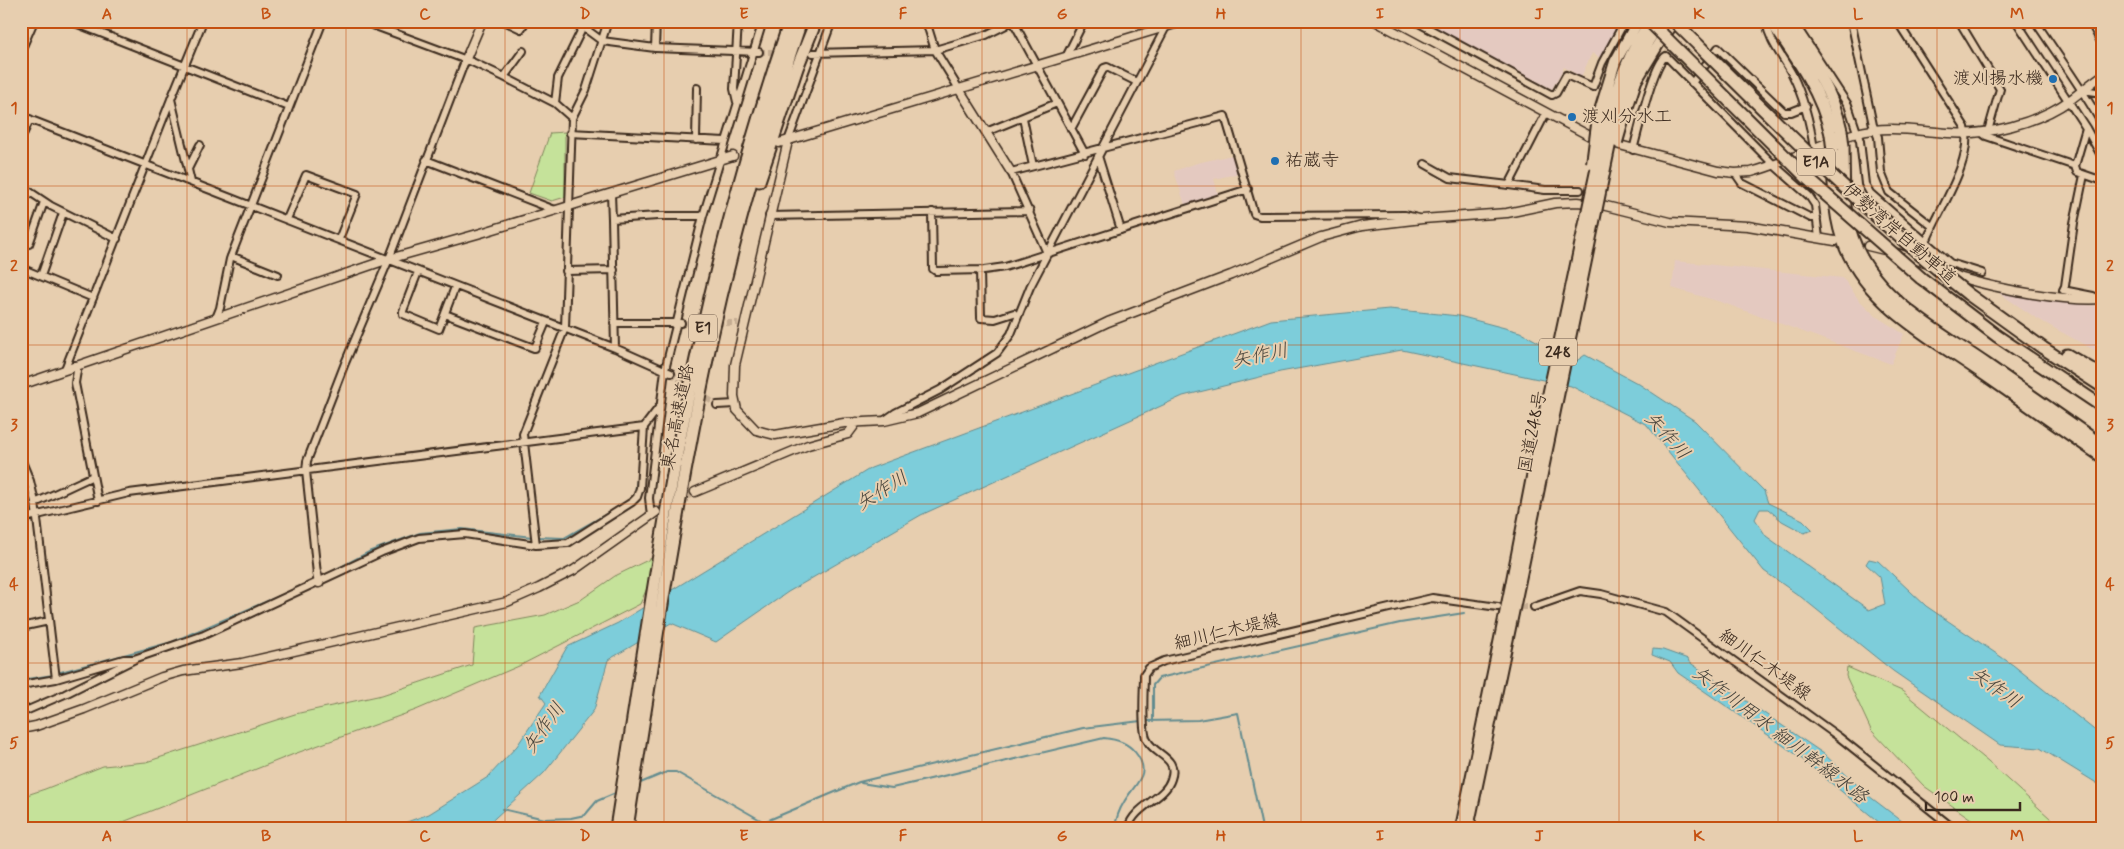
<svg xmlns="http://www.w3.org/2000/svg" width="2124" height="849" viewBox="0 0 2124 849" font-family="Mynerve,'Klee One',sans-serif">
	<rect width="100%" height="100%" fill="#e7ceaf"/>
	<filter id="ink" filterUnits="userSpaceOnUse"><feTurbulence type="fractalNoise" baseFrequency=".02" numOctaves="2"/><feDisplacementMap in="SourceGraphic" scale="10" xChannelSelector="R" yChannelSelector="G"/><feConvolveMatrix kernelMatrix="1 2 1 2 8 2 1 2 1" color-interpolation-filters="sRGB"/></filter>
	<g filter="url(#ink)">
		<path fill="#e4c9c0" d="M1422,21H1621L1600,58L1592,53L1581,77L1564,67L1552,89Z
			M1232,155L1237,174L1214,179L1218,194L1185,205L1174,171L1197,163Z
			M1675,261L1843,278L1859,300L1877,317L1904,334L1891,364L1721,302L1672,288Z
			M1996,291L2084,305L2103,306V355L2036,318Z"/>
		<path fill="#c5e29a" stroke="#80865c" d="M565,132V197L552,201L529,193L550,133Z
			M652,558L651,579L640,604L519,666L416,710L294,754L108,828H21V797L45,789L103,766L146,762L295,714L382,695L472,665L475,628L545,615L582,599L615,576Z
			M1847,667L1902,691L1988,762L2061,828H1984L1924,786L1871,730L1846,676Z"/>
		<path fill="#7dcdda" stroke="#638c8f" d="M1389,309L1459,316L1520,332L1575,362L1585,355L1639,384L1695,421L1764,491L1768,503L1803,520L1813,530L1804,533L1782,521L1768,509H1760L1755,519L1766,536L1869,610L1885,604L1880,577L1866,564L1869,559L1878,561L1926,606L2013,665L2103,737V787L2040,748L2000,745L1893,671L1801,597L1764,571L1647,425L1571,386L1402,350L1280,372L1183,396L921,515L788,592L716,642L671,623L608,660L594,710L544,773L484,828H390L429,814L488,777L517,746L546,703L540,695L567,647L618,623L871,468L1271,320Z
			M1653,649L1663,650L1688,659L1689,662L1824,754L1869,796L1911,828H1886L1797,755L1678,673L1670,662L1652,655Z"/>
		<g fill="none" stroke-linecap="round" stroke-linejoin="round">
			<path stroke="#638c8f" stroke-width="2" d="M630,501L635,493L638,472
				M537,537L564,538L617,508
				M320,578L371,551L420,533L462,529L532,537
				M57,673L172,642L291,591
				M21,680L53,675
				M1146,721L1198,720L1238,713L1262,828
				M1153,721V685L1159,678L1400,623L1464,613
				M861,783L892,788L1104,738C1115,739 1127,742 1135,752C1153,774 1135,783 1124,802C1119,810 1116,819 1115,828
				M638,784L667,772H676L764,822L859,782L1083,728L1141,721
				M502,809L545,819L571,818L585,815L597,801L618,792"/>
			<path stroke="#c5ad92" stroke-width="6" stroke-dasharray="6 3" stroke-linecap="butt" d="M759,52H781
				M681,323H738
				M671,373L691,387
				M699,393L717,405
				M1512,607H1534"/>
			<path stroke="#c5ad92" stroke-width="8" stroke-dasharray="8 4" stroke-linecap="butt" d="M656,512L695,492"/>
			<defs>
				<path id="minor" d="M70,21L289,107
					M362,21L472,62L504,77L555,103L572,118
					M504,21L521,29L526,21
					M575,21L602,41L655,48L759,52
					M608,21L586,90L572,118L565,328L523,434L536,545L568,543L632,502L637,497L640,488L644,427
					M926,21L935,50L959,89
					M1013,21L1085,154
					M1415,21L1552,95L1556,93L1566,75L1593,87L1602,63L1625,21
					M1766,21C1769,42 1782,55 1792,74C1804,98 1810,122 1814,149
					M1793,21L1848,105L1860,141L1865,184L1870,193L1950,263L1982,273
					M1851,21L1873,125L1878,137L1881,172L1889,192L1932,226
					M1897,21L1965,127C1974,160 1938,211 1926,242
					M1959,21L2000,89L1988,131
					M2016,21L2086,128L2103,159
					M2035,21C2058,56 2083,89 2103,126
					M2090,21L2103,46
					M655,48L656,21
					M21,51L34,21
					M813,53L935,50L986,35L1006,25L1009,21
					M1066,57L1084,21
					M504,77L523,51
					M1692,83L1718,48L1784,112H1791L1806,106
					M2083,90L2103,93
					M737,102L734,89L738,21
					M555,103L558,78L583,27
					M21,116L615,348L671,373
					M1023,118L1033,166
					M1071,129L1104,68L1107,67L1137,82
					M986,132L1057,103
					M1981,132L1986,136L2075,166L2077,172L2103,181
					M570,133L725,141
					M21,139L30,119
					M696,140L697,88
					M788,141L832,21
					M1633,150C1638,132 1653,64 1666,56L1774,165L1809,196L1815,205L1819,238
					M1098,156L1121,230
					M426,160L555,210
					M1425,164L1450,178L1509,185L1546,113
					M2075,166L2086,128
					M188,169L200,145
					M1735,173L1742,183L1811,218H1817
					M2084,175L2074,223L2065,286L2063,290L2093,296L2099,299
					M191,182L171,99L203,21
					M1509,185L1545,190H1580
					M21,186L51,206L117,239
					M611,194L612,219
					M932,212L933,269L936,271L984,270L1005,267L1248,189
					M769,216L1030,211
					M287,219L306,175L357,194L339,239
					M29,244L44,202
					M1047,253L1011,172L1225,116L1254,214L1260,216L1405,215L1418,218
					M231,256L278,275
					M21,268L93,298
					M980,270L981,318L995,319L1014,313
					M566,271L614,270
					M418,272L403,311V314L439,329L455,287
					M41,276L63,213
					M445,314L534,348H535L546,322
					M216,318L220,308L230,259L323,21
					M614,323H681
					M615,348L612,219L658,216H703
					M75,365L77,371L75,383L98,501
					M65,369L171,99
					M717,405L735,404
					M885,420L895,413L940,390L997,353L1011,334L1030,287L1169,21
					M21,459L30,481L35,502L56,679
					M35,503L93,476
					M651,516L649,498L665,370L703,216L763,21
					M21,519L129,493L644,427L660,406
					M317,574L306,471L307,461L345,363L389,259L465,61
					M1534,607L1580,591L1601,594L1666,612L1839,737L1953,828
					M21,627L49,621
					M21,685L56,679L124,659H134
					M21,713L65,694L137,658L204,635L382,552L419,538L465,534L536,545
					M1128,828C1135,805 1165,799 1171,779C1179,757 1155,756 1147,740C1141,730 1144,689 1144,675L1149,668L1164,661L1432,598L1498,607"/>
				<path id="tertiary" d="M1375,21L1588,135L1599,139
					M465,61L482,21
					M959,89L1011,172
					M788,141L735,365L734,396L737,410L756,430L775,435L844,423L884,421L918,413L1108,322L1231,275L1321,237L1362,226L1422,219L1507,213L1555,203L1578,202L1602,205L1670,222L1748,226L1835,241
					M779,143L1185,21
					M1612,143L1718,171L1735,173L1751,172C1787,163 1821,142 1857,133C1887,125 1917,131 1948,133C1987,136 2038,123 2070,100C2081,92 2091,83 2103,75
					M1868,246L1897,253L1928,264
					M1941,268C1948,271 1955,276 1962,278C1999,289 2065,302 2103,299
					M21,385L389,259L481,233L733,156
					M695,492L808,445L848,434L857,422
					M317,574L319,583
					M21,729L36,726L84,709L162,677L183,671L242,663L507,602L539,588L574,570L656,512"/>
				<path id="trunk" d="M1598,117L1615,62L1638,21
					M1607,119C1618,85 1629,51 1651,21
					M1615,120C1626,85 1639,52 1661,21
					M1623,121L1636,81L1659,43L1675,21
					M1461,828L1511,585
					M1468,828L1519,585"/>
				<path id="motorway" d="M1771,21C1796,57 1821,91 1831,134
					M1784,21C1808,56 1832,88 1841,130
					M1843,146C1844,180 1841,215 1856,247C1880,302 1940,332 1987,365C2026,392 2064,419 2103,446
					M1833,151C1834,184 1833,217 1846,248C1871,306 1932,338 1981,372C2022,400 2062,429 2103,457
					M759,181L797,68L816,21
					M1921,278L1997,336L2103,407
					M1968,294L2043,348L2103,387
					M2067,355L2103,376
					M616,828C642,665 664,501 700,341C724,232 754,126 790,21
					M627,828C652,666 676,505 710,345C734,235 765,127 801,21"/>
			</defs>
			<use href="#minor" stroke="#3b2a1e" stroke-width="10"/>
			<use href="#tertiary" stroke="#3b2a1e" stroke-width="11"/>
			<use href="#trunk" stroke="#3b2a1e" stroke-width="14"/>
			<use href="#motorway" stroke="#3b2a1e" stroke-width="15"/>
			<use href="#minor" stroke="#e7ceaf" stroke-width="6"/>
			<use href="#tertiary" stroke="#e7ceaf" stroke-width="8"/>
			<use href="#trunk" stroke="#e7ceaf" stroke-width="10"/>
			<use href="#motorway" stroke="#e7ceaf" stroke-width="11"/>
			<defs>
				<path id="trunk-bridge" d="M1617,142L1623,121
					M1592,164L1598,117
					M1511,585L1546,405L1607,119
					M1519,585L1615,120"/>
				<path id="motorway-bridge" d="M1649,21L1808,179L1921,278
					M1674,21C1769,115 1862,210 1968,294
					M1841,130L1843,146
					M1831,134L1833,151"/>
			</defs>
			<use href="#trunk-bridge" stroke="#3b2a1e" stroke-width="14" stroke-linecap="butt"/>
			<use href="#motorway-bridge" stroke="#3b2a1e" stroke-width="15" stroke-linecap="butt"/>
			<use href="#trunk-bridge" stroke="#e7ceaf" stroke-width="10"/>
			<use href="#motorway-bridge" stroke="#e7ceaf" stroke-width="11"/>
		</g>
	</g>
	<path fill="none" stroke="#c55010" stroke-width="1" stroke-opacity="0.55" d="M187,21V828M346,21V828M505,21V828M664,21V828M823,21V828M982,21V828M1142,21V828M1301,21V828M1460,21V828M1619,21V828M1778,21V828M1937,21V828M21,186H2103M21,345H2103M21,504H2103M21,663H2103"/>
	<g fill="#1f6fb2" stroke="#e7ceaf" stroke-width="2">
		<circle cx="2053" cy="79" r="5"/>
		<circle cx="1572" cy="117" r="5"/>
		<circle cx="1275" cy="161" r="5"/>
	</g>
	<g text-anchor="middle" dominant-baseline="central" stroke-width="4" stroke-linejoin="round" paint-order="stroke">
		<g fill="#e7ceaf" stroke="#6f5b4a" stroke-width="1">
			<rect x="1797" y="148.5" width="38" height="27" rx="4"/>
			<rect x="689" y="314.5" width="28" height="27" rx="4"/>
			<rect x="1539" y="338.5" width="38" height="27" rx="4"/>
		</g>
		<g font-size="16" font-weight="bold" fill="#3b2a1e">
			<text x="1816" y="162">E1A</text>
			<text x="703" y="328">E1</text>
			<text x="1558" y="352">248</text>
		</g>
		<g font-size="18" fill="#3b2a1e" stroke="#e7ceaf" text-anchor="start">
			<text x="2043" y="79" text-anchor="end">渡刈揚水機</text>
			<text x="1582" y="117">渡刈分水工</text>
			<text x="1285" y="161">祐蔵寺</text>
		</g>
		<g font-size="18" fill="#3b2a1e" stroke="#e7ceaf">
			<text transform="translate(1899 234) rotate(41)">伊勢湾岸自動車道</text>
			<text transform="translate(678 417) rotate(-79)">東名高速道路</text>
			<text transform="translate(1533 432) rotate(-79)">国道248号</text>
			<text transform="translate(1227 632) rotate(-13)">細川仁木堤線</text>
			<text transform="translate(1765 665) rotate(36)">細川仁木堤線</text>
		</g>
		<g font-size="19" font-style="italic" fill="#45423a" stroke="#e7ceaf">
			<text transform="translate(1260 356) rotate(-12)">矢作川</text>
			<text transform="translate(1667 436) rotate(48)">矢作川</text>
			<text transform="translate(882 491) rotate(-32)">矢作川</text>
			<text transform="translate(1995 688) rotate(35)">矢作川</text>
			<text transform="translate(544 728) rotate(-55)">矢作川</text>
			<text transform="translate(1780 735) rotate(37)">矢作川用水 細川幹線水路</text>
		</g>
	</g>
	<rect width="2124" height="849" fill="none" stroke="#e7ceaf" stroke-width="55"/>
	<path d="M1926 802v8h94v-8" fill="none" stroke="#3b2a1e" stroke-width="2.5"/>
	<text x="1934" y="802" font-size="15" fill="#3b2a1e" stroke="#e7ceaf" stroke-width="4" paint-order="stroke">100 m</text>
	<rect x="28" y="28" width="2068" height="794" fill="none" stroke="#c55010" stroke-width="2"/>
	<g font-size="16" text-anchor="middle" font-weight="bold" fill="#c55010">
		<text x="107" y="19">A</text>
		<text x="266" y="19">B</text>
		<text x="425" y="19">C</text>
		<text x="585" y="19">D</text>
		<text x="744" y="19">E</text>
		<text x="903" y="19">F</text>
		<text x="1062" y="19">G</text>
		<text x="1221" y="19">H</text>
		<text x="1380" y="19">I</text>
		<text x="1539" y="19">J</text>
		<text x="1699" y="19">K</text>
		<text x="1858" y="19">L</text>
		<text x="2017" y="19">M</text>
		<text x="14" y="113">1</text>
		<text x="2110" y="113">1</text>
		<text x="14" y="271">2</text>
		<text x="2110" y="271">2</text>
		<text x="14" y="430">3</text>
		<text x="2110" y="430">3</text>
		<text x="14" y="589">4</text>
		<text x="2110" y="589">4</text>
		<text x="14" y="748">5</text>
		<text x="2110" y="748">5</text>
		<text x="107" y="841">A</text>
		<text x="266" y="841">B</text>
		<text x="425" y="841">C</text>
		<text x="585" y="841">D</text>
		<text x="744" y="841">E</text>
		<text x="903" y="841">F</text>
		<text x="1062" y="841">G</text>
		<text x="1221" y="841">H</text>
		<text x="1380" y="841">I</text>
		<text x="1539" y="841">J</text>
		<text x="1699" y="841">K</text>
		<text x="1858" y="841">L</text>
		<text x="2017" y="841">M</text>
	</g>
</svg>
